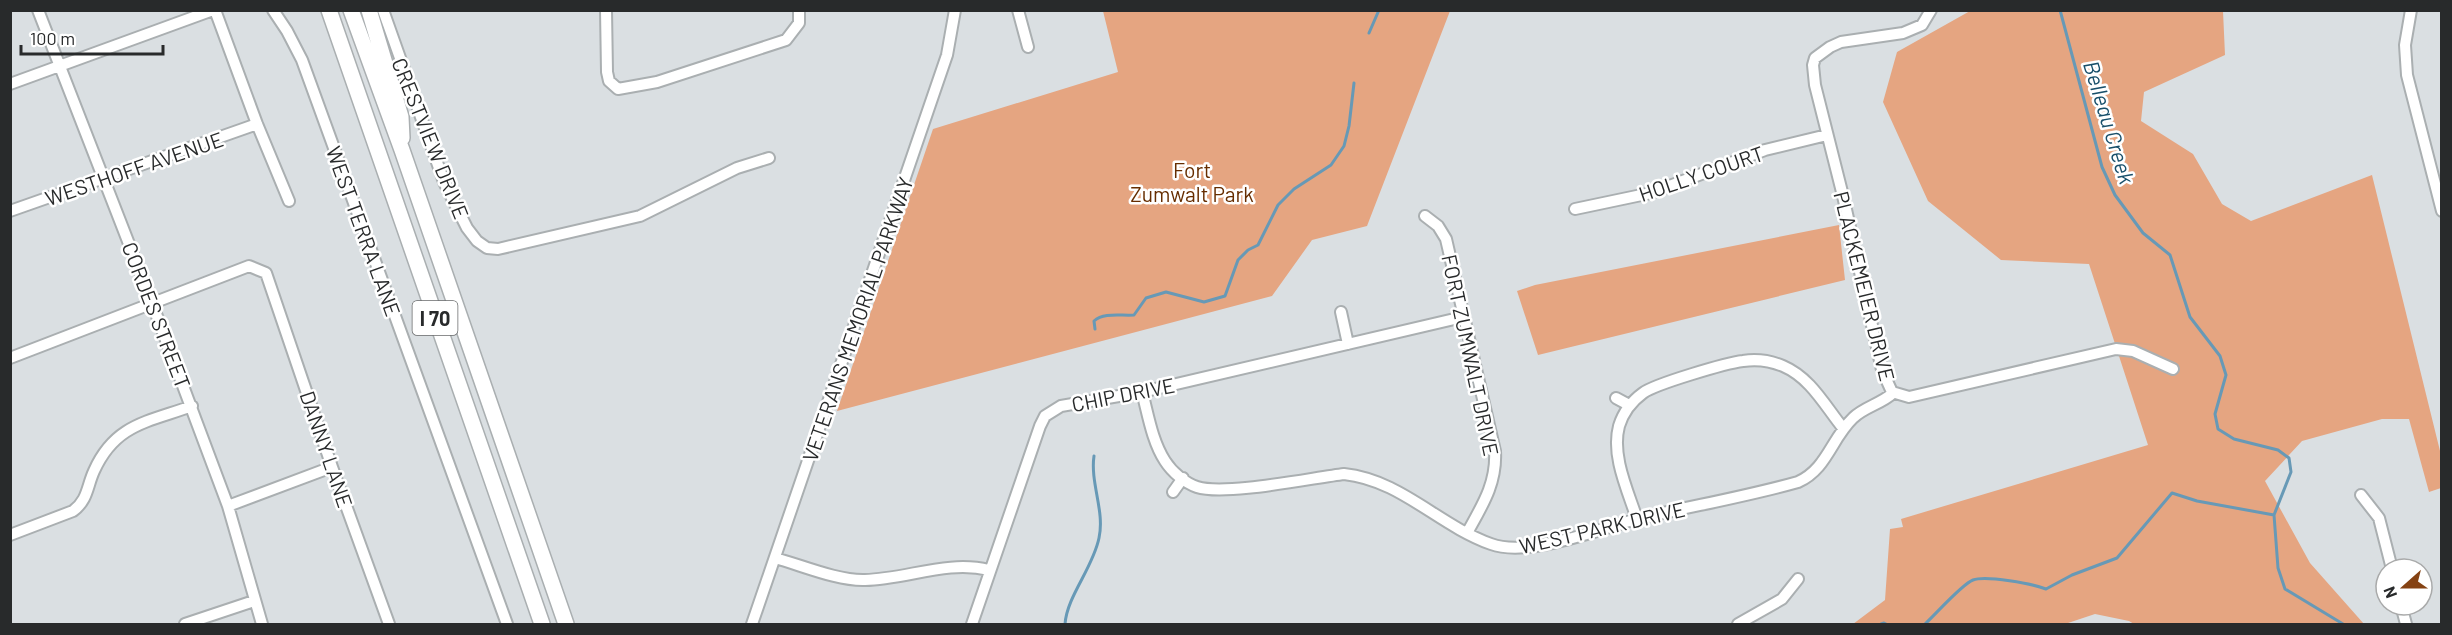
<svg xmlns="http://www.w3.org/2000/svg" width="2452" height="635" viewBox="0 0 2452 635" font-family="Barlow,sans-serif">
	<rect width="100%" height="100%" fill="#dadfe2"/>
	<path fill="#e5a581" d="M1103,11H1450L1367,226L1312,240L1272,296L837,411L933,129L1118,72Z
		M1970,11H2223L2225,55L2144,92L2141,121L2193,154L2222,204L2251,221L2372,175L2441,455V488L2429,492L2409,419H2382L2302,441L2265,481L2310,563L2364,624H2134L2129,621L2095,614L2065,624H1853L1885,600L1890,529L1903,527L1901,519L2148,445L2089,264L2001,260L1928,201L1883,102L1897,52Z
		M1839,225L1845,280L1538,355L1517,291L1535,285Z"/>
	<g fill="none" stroke-linecap="round" stroke-linejoin="round">
		<path stroke="#6799b6" stroke-width="3" d="M2060,10L2102,167L2115,195L2143,233L2170,255L2190,317L2220,356L2226,375L2215,414L2218,429L2234,439L2278,450L2289,458L2291,472L2274,515L2278,568L2285,589L2343,624
			M1369,33L1379,10
			M1095,329L1094,321C1104,312 1121,316 1134,315L1146,298L1166,292L1204,302L1225,296L1238,260L1248,250L1258,245L1278,205L1294,189L1331,165L1344,146L1349,126L1354,83
			M1065,624C1067,596 1093,568 1099,538C1105,511 1090,483 1094,456
			M1881,624L1884,623L1886,624
			M1925,624C1935,615 1962,584 1973,580C1986,575 2033,584 2046,589L2072,575L2117,558L2172,493L2197,501L2274,515"/>
		<defs>
			<path id="minor" d="M38,10L152,303L228,506L262,624
				M215,10L257,124L289,201
				M273,10L287,31L302,60L507,624
				M383,10L444,182L467,228L477,241L487,248L498,249L640,216L737,168L769,158
				M606,10L607,72L609,81L618,89L657,82L786,40L799,23V10
				M1018,10L1028,47
				M1931,10L1922,25L1903,33L1841,42L1830,47L1815,58L1813,65L1815,85L1843,196L1882,370L1892,392L1909,397L2116,349L2133,351L2173,369
				M2411,10L2405,45L2407,75L2442,211
				M10,84L213,10
				M1575,209L1651,193L1765,150L1827,135
				M10,211L257,124
				M1425,216L1438,226L1446,239L1495,451C1497,483 1482,506 1467,533
				M1341,312L1348,344
				M10,358L249,266L266,273L332,467L389,624
				M1142,392C1148,414 1152,441 1165,461C1172,472 1185,483 1197,487C1225,496 1311,478 1344,474C1401,480 1438,525 1491,544C1528,558 1599,529 1637,519C1691,506 1745,497 1798,482C1827,469 1831,439 1853,418C1864,407 1881,404 1893,393
				M1616,398L1629,405
				M1173,492L1183,478
				M2361,495L2379,518L2392,569
				M228,506L332,467
				M1637,519C1628,491 1611,456 1619,426C1623,413 1632,401 1643,393C1655,384 1726,363 1743,361C1756,359 1771,361 1783,366C1811,378 1825,406 1843,428
				M10,535L73,511C88,500 87,486 94,471C115,424 148,422 192,406
				M775,558C801,565 838,581 865,580C907,579 947,560 989,570
				M2401,605L2406,624
				M185,624L254,601
				M752,624L947,55L955,10
				M972,624L1040,426L1045,416L1061,406L1142,392L1463,317
				M1738,624L1782,599L1798,579"/>
			<path id="highway" d="M329,10L542,624
				M351,10L402,150L566,624
				M369,10L401,117L402,138"/>
		</defs>
		<use href="#minor" stroke="#aaafb1" stroke-width="14"/>
		<use href="#highway" stroke="#aaafb1" stroke-width="18"/>
		<use href="#minor" stroke="#fff" stroke-width="10"/>
		<use href="#highway" stroke="#fff" stroke-width="15"/>
	</g>
	<g text-anchor="middle" dominant-baseline="central" stroke-width="5" stroke-linejoin="round" paint-order="stroke">
		<rect fill="#fff" stroke="#686a6b" stroke-width="1.5" x="412.5" y="301" width="45" height="34" rx="4.5"/>
		<g font-size="20" font-weight="bold" fill="#282a2b">
			<text x="435" y="318">I 70</text>
		</g>
		<g font-size="21" fill="#282a2b" stroke="#fff">
			<text transform="translate(431 138) rotate(68)">CRESTVIEW DRIVE</text>
			<text transform="translate(134 168) rotate(-19)">WESTHOFF AVENUE</text>
			<text transform="translate(1701 173) rotate(-19)">HOLLY COURT</text>
			<text transform="translate(364 231) rotate(70)">WEST TERRA LANE</text>
			<text transform="translate(1865 286) rotate(76)">PLACKEMEIER DRIVE</text>
			<text transform="translate(157 315) rotate(69)">CORDES STREET</text>
			<text transform="translate(857 319) rotate(-71)">VETERANS MEMORIAL PARKWAY</text>
			<text transform="translate(1471 355) rotate(78)">FORT ZUMWALT DRIVE</text>
			<text transform="translate(1123 394) rotate(-11)">CHIP DRIVE</text>
			<text transform="translate(327 449) rotate(71)">DANNY LANE</text>
			<text transform="translate(1602 527) rotate(-13)">WEST PARK DRIVE</text>
		</g>
		<g font-size="21" fill="#662d00" stroke="#fff">
			<text x="1192" y="169">Fort<tspan x="1192" dy="24">Zumwalt Park</tspan></text>
		</g>
		<g font-size="22" font-style="italic" fill="#184f6a" stroke="#fff">
			<text transform="translate(2110 122) rotate(73)">Belleau Creek</text>
		</g>
	</g>
	<rect width="2452" height="635" fill="none" stroke="#282a2b" stroke-width="24"/>
	<g transform="translate(2404 587) rotate(249)"><circle r="28" fill="#ffffff" stroke="#a9aaaa" stroke-width="1.5"/>
	<path d="M0-4.5L10 22L0 15L-10 22Z" fill="#854213"/>
	<text y="-9" font-size="16" font-weight="bold" text-anchor="middle" fill="#282a2b">N</text>
	</g>
	<path d="M21 45v9h142v-9" fill="none" stroke="#282a2b" stroke-width="3"/>
	<text x="30" y="45" font-size="18" fill="#282a2b" stroke="#ffffff" stroke-width="4.5" paint-order="stroke">100 m</text>
</svg>
